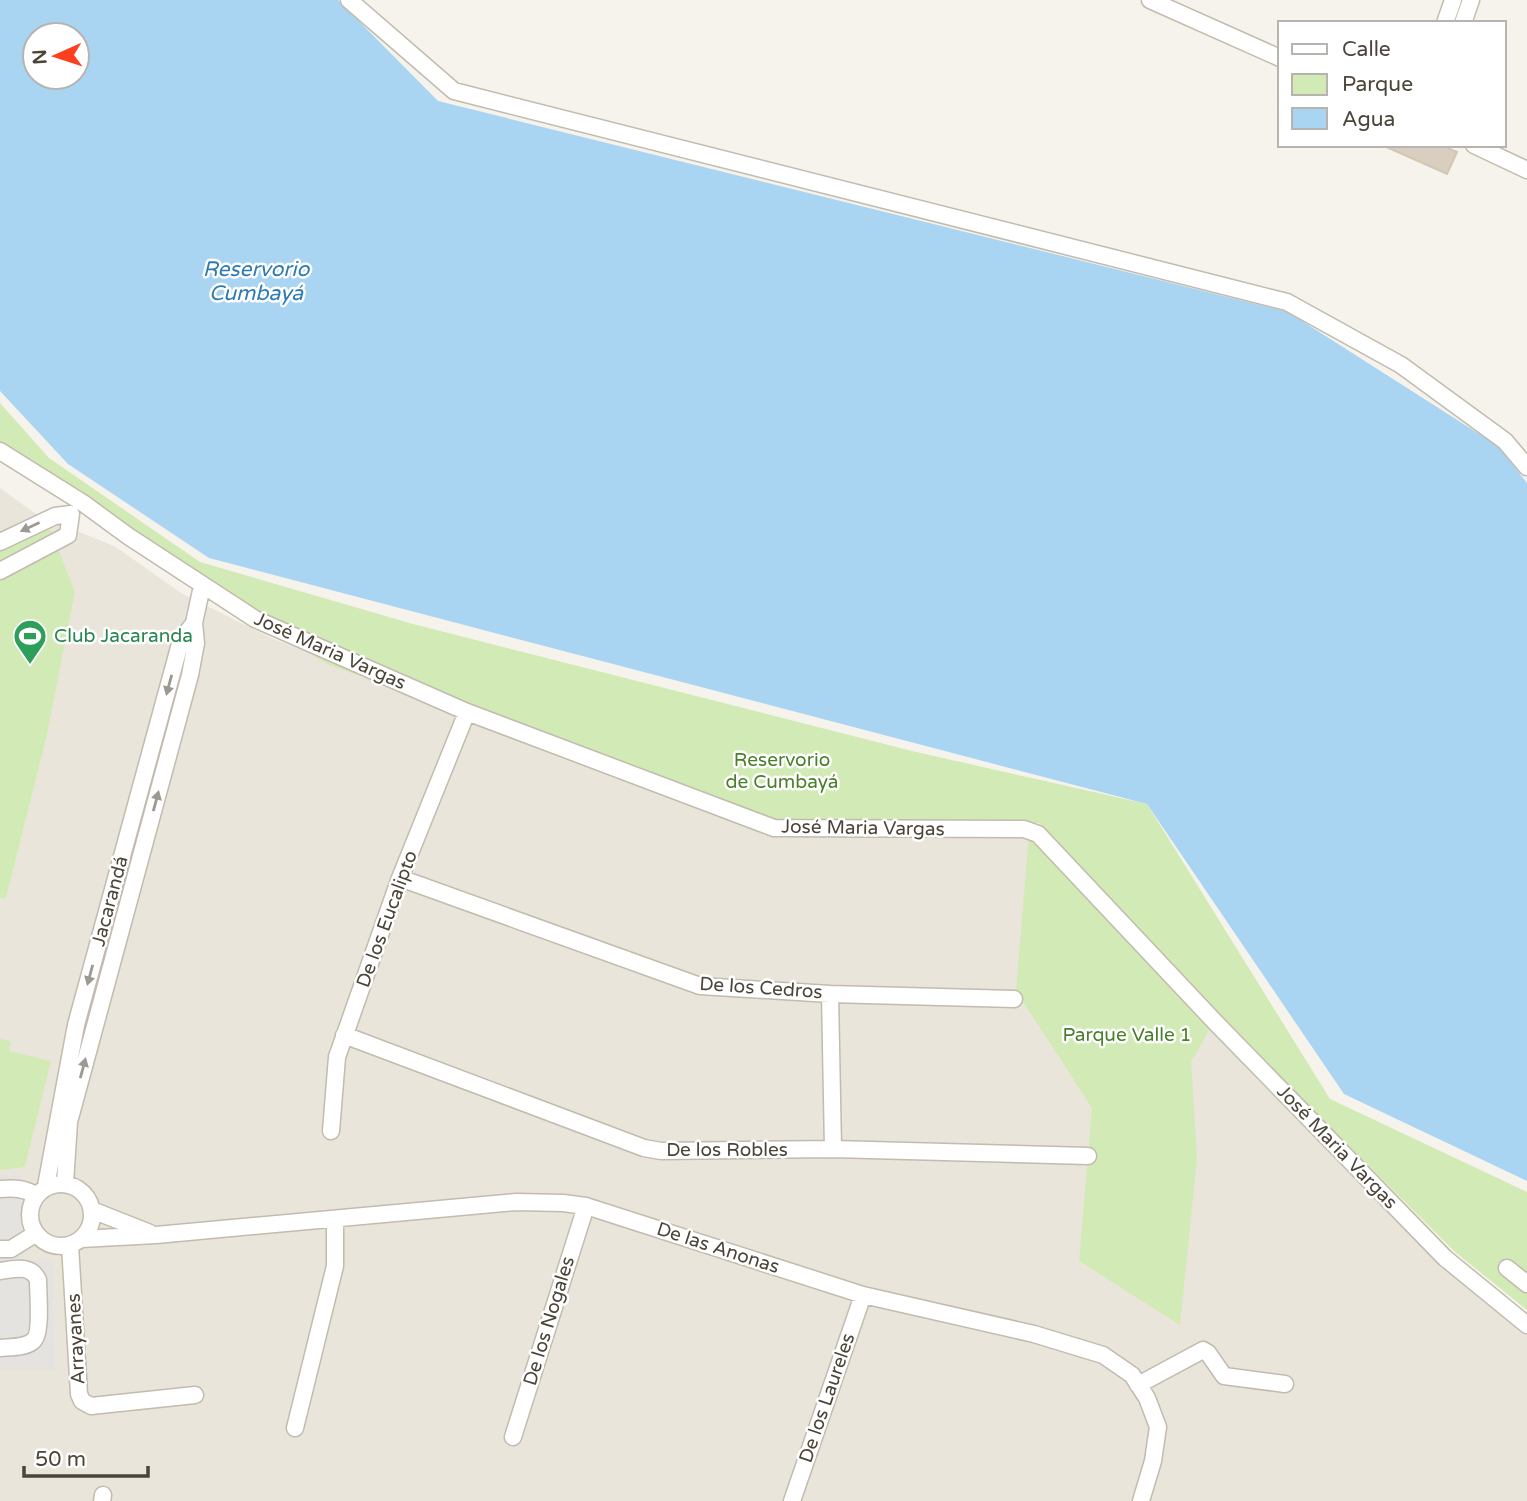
<svg xmlns="http://www.w3.org/2000/svg" width="1527" height="1501" viewBox="0 0 1527 1501" font-family="'Varela Round',sans-serif">
	<rect width="100%" height="100%" fill="#f6f3ec"/>
	<path fill="#eae5da" d="M0,488L36,514L116,547L181,593L273,639L467,712L1029,835L1444,1259L1527,1326V1501H0Z"/>
	<path fill="#d2eab5" d="M0,403L49,458L200,562L413,624L912,751L1147,804L1330,1099L1527,1192V1310L1454,1251L1225,1022L1039,823L773,822L329,665L150,558L0,446Z
		M33,519L51,531L75,592L46,739L6,898H0V534Z
		M1029,835L1213,1023L1191,1062L1197,1158L1180,1325L1079,1261L1092,1108L1016,991Z
		M0,1039L11,1041L9,1051L51,1061L25,1167L0,1170Z"/>
	<path fill="#e5e3e0" d="M0,1175H20L21,1261L54,1260L55,1370H0Z"/>
	<path fill="#a9d4f2" fill-rule="evenodd" d="M0,0H338L438,101L1288,312L1498,446L1527,483V1181L1344,1094L1147,804L209,558L68,464L0,391ZM35,35H77V77H35Z"/>
	<path fill="#d8cfc1" stroke="#d3c7b4" stroke-width="2" d="M1382,145H1441L1457,152L1447,174Z"/>
	<g fill="none" stroke-linecap="round" stroke-linejoin="round">
		<defs>
			<path id="minor" d="M349,0L454,91L1287,302L1401,365L1505,441L1527,467
				M1150,0L1280,58
				M1445,23L1453,0
				M1463,23L1471,0
				M1474,145L1527,170
				M0,451L83,503L128,536L255,619L467,712L774,828L1024,829L1038,834L1215,1022L1445,1258L1527,1325
				M0,542L55,516L71,514L68,535L0,571
				M400,878L700,986L830,994L1014,999
				M830,994L833,1149
				M344,1035L644,1148L661,1151L833,1149L1088,1156
				M331,1131L337,1057L400,878L467,712
				M65,1183L69,1122L190,675L196,643L194,623L202,586
				M30 1215a31 31 0 1 1 62 0a31 31 0 1 1-62 0Z
				M46,1186L76,1025L181,640L194,623
				M0,1189C14,1188 24,1188 35,1195
				M92,1210L150,1233
				M81,1239L156,1235L516,1202L563,1203L586,1206L863,1295L1034,1334L1103,1355L1132,1375L1147,1398L1158,1427L1153,1461L1141,1501
				M70,1245L79,1394L82,1401L91,1406L195,1395
				M0,1249H11L35,1234
				M1507,1268L1527,1284
				M0,1271C15,1269 31,1264 38,1280C38,1293 42,1334 33,1341C25,1348 10,1347 0,1348
				M1138,1385L1203,1350L1208,1353L1224,1376L1285,1384
				M295,1428L335,1266V1219
				M513,1437L586,1206
				M102,1501L103,1495
				M792,1501L863,1295"/>
		</defs>
		<use href="#minor" stroke="#c2bbae" stroke-width="19"/>
		<use href="#minor" stroke="#fff" stroke-width="16"/>
	</g>
	<defs><path id="oneway-solid" d="M-6-.8H1V-3.2L6.5 0L1 3.2V.8H-6Z" transform="scale(1.75)"/></defs>
	<g fill="#9c9892">
		<use href="#oneway-solid" transform="translate(30 527) rotate(155)"/>
		<use href="#oneway-solid" transform="translate(169 685) rotate(105)"/>
		<use href="#oneway-solid" transform="translate(156 801) rotate(-75)"/>
		<use href="#oneway-solid" transform="translate(90 975) rotate(105)"/>
		<use href="#oneway-solid" transform="translate(83 1068) rotate(-75)"/>
	</g>
	<defs>
		<symbol id="stadium-pin" viewBox="-11 -11 22 30"><path d="M0 17L-7.5 6A9.5 9.5 0 1 1 7.5 6Z" fill="#2e9e5b" stroke="#fff"/><path d="M0-5a6.5 5 0 1 0 0 10a6.5 5 0 1 0 0-10ZM-3.5-1.8h7v3.6h-7Z" fill="#fff"/></symbol>
	</defs>
	<g fill-rule="evenodd">
		<use href="#stadium-pin" x="11" y="617" width="38" height="52"/>
	</g>
	<g text-anchor="middle" dominant-baseline="central" stroke-width="5" stroke-linejoin="round" paint-order="stroke">
		<g font-size="19" fill="#27864d" stroke="#fff" text-anchor="start">
			<text x="54" y="636">Club Jacaranda</text>
		</g>
		<g font-size="19" fill="#4b4439" stroke="#fff">
			<text transform="translate(330 651) rotate(24)">José Maria Vargas</text>
			<text transform="translate(863 828) rotate(1)">José Maria Vargas</text>
			<text transform="translate(110 901) rotate(-75)">Jacarandá</text>
			<text transform="translate(387 919) rotate(-70)">De los Eucalipto</text>
			<text transform="translate(761 988) rotate(4)">De los Cedros</text>
			<text transform="translate(1337 1147) rotate(46)">José Maria Vargas</text>
			<text x="727" y="1150">De los Robles</text>
			<text transform="translate(718 1248) rotate(18)">De las Anonas</text>
			<text transform="translate(549 1321) rotate(-73)">De los Nogales</text>
			<text transform="translate(76 1339) rotate(-93)">Arrayanes</text>
			<text transform="translate(827 1398) rotate(-71)">De los Laureles</text>
		</g>
		<g font-size="19" fill="#4a7f2a" stroke="#fff">
			<text x="782" y="760">Reservorio<tspan x="782" dy="22">de Cumbayá</tspan></text>
			<text x="1127" y="1035">Parque Valle 1</text>
		</g>
		<g font-size="21" font-style="italic" fill="#2e7ab2" stroke="#fff">
			<text x="256" y="269">Reservorio<tspan x="256" dy="24">Cumbayá</tspan></text>
		</g>
	</g>
	<rect x="1278" y="21" width="228" height="126" fill="#ffffff" stroke="#b7b4b0" stroke-width="2"/>
	<rect x="1292" y="44" width="35" height="10" fill="#ffffff" stroke="#b7b4b0" stroke-width="2"/>
	<text x="1342" y="56" font-size="21" fill="#4b4439">Calle</text>
	<rect x="1292" y="74" width="35" height="21" fill="#d2eab5" stroke="#b7b4b0" stroke-width="2"/>
	<text x="1342" y="91" font-size="21" fill="#4b4439">Parque</text>
	<rect x="1292" y="108" width="35" height="21" fill="#a9d4f2" stroke="#b7b4b0" stroke-width="2"/>
	<text x="1342" y="126" font-size="21" fill="#4b4439">Agua</text>
	<g transform="translate(56 56) rotate(267)"><circle r="33" fill="#ffffff" stroke="#b7b4b0" stroke-width="2"/>
	<path d="M0-5L12 26L0 18L-12 26Z" fill="#fc3f1d"/>
	<text y="-10" font-size="19" font-weight="bold" text-anchor="middle" fill="#4b4439">N</text>
	</g>
	<path d="M24 1466v10h124v-10" fill="none" stroke="#4b4439" stroke-width="3.5"/>
	<text x="35" y="1466" font-size="21" fill="#4b4439" stroke="#ffffff" stroke-width="5" paint-order="stroke">50 m</text>
</svg>
